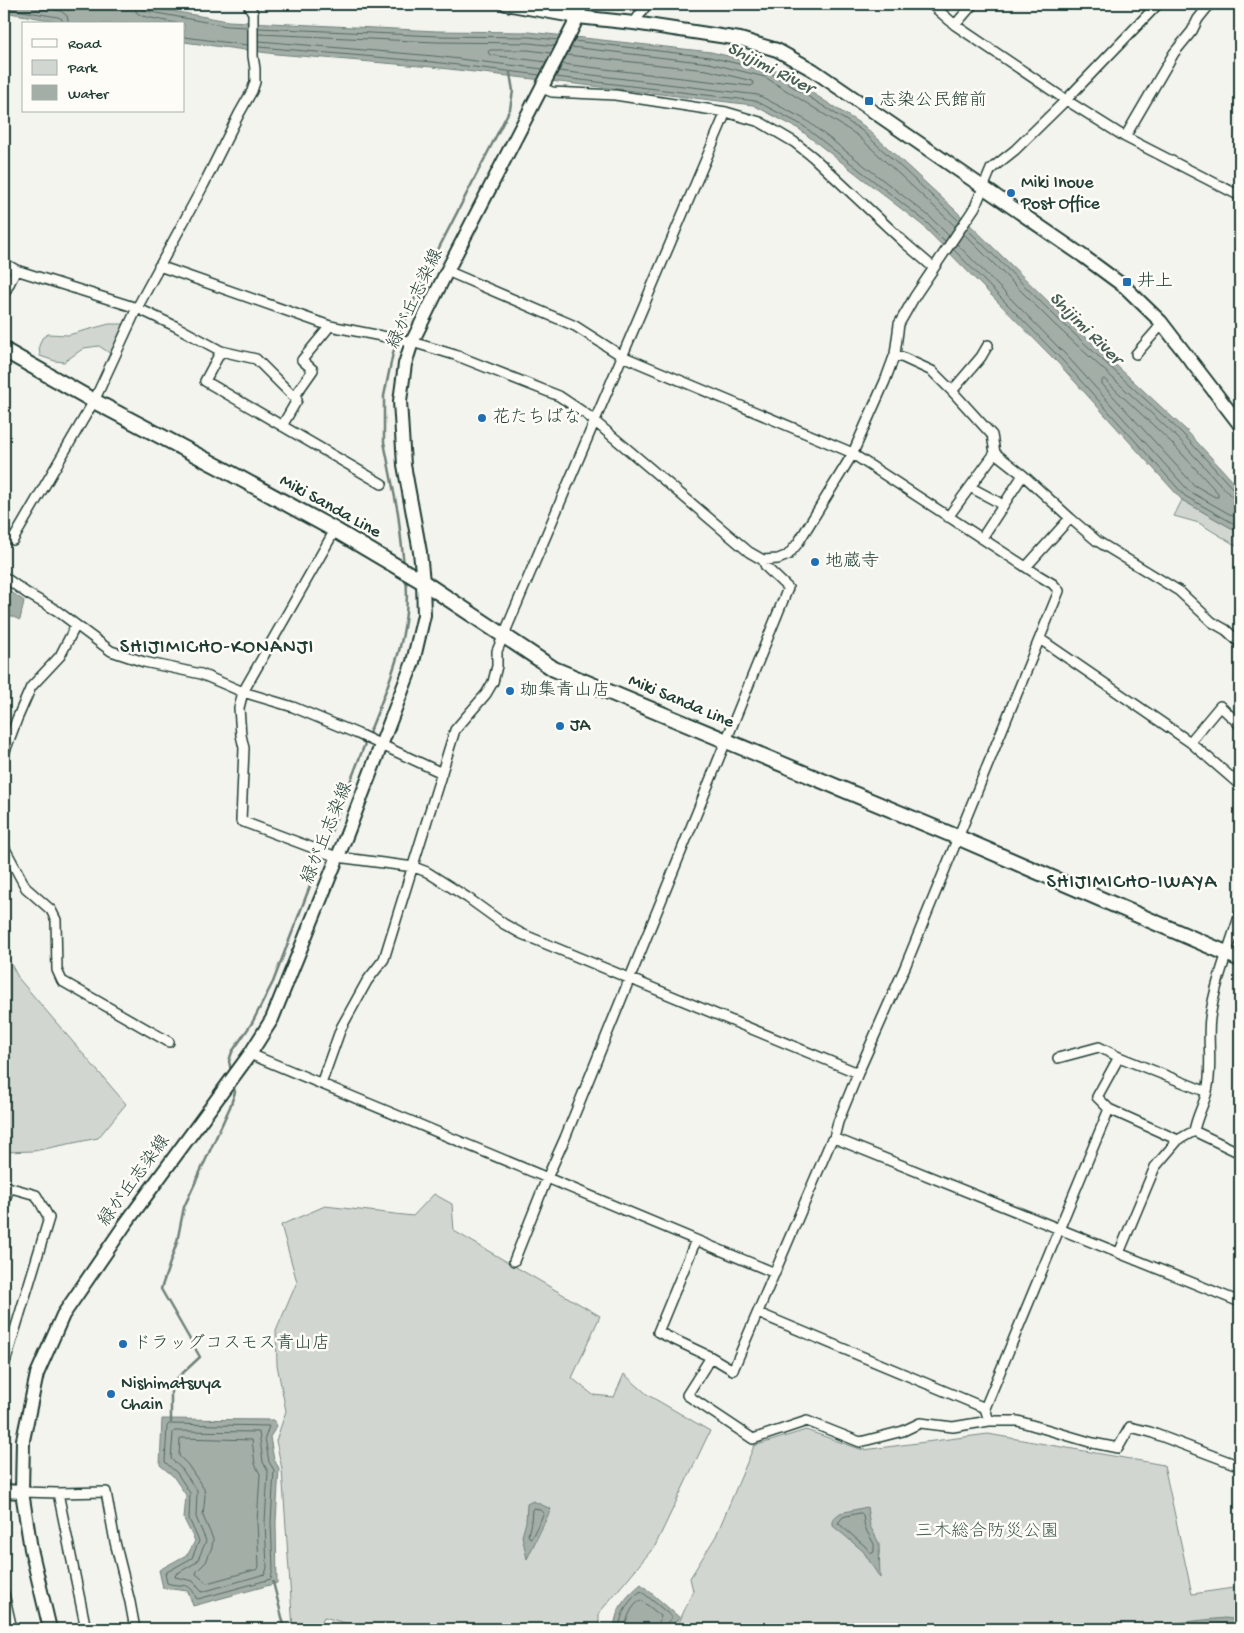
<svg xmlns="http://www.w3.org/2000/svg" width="1244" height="1633" viewBox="0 0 1244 1633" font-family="'Gochi Hand','Klee One',sans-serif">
	<rect width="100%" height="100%" fill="#f4f4ef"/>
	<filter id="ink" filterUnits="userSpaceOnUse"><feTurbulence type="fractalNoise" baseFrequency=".02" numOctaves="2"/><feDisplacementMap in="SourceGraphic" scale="10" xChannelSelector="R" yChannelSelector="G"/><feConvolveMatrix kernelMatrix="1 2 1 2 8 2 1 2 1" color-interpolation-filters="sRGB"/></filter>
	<g filter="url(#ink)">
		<path fill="#d1d6d1" stroke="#788a82" d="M109,324H126L111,354L99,346L84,348L64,362L55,361L40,356L39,346L42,338L48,334L68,335Z
			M1182,500L1240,533V548L1199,523L1174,516Z
			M4,951L19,979L126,1104L98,1138L34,1151L4,1152Z
			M434,1194L452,1204L454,1231L600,1316L572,1378L593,1395L614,1397L624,1374L648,1395L710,1431L655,1546L599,1613V1629H366L324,1617L318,1629H293L282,1469L276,1441L286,1411L277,1365L276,1331L297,1282L281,1225L325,1206L413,1216Z
			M806,1430L863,1450L988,1434L1164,1465L1192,1594L1240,1587V1629H676L693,1591L690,1578L716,1536L754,1446Z"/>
		<path fill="#a3aea7" stroke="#6e8179" d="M4,4H133L228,21L437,31L529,32L711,52L770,66L864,126L954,209L1062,315L1186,430L1240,489V533L1182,500L1058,363L922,225L799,129L753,105L432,67L276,54L184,42V24H72L4,12Z
			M4,587L24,601L20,620L4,613Z
			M162,1419L274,1420L277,1426L270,1437L274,1460L279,1468L276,1522L277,1583L193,1606L188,1591L163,1588L159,1570L188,1554L195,1541L184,1519L186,1495L173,1476L160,1465Z
			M533,1501L551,1509L527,1559L522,1536L526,1522L527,1504Z
			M867,1507L870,1526L879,1543L880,1578L863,1551L833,1526V1519L840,1513Z
			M641,1584L680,1618L666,1629H614C616,1607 625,1598 641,1584Z
			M1225,1618L1240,1620V1629H1130L1133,1627Z"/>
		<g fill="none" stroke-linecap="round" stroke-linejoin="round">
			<path stroke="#546a62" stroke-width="1" d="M20,4L61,11L67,16L69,24
				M135,4L136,12L142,16L180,24
				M141,4L142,8L146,11L227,26L247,27
				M4,8L58,17L62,19L63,24
				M259,28L437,36L529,37L558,40
				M259,34L436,42L529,43L555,46
				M184,37L247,45
				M259,41L434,56L543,69
				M574,41L710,57L768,71L861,130L959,221
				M259,47L433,62L540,75
				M571,47L709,63L765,77L857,135L955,226
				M547,62L490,55L488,52L490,50H528L551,53
				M562,64L751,86L754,84L752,81L707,70L567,55
				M559,71L758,95L806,120L929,216L949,236
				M556,77L756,101L802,125L925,221L945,241
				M967,229L1058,319L1182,433L1235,491L1240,492
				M964,234L1054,324L1178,438L1230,495L1234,498L1240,499
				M957,244L1066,355L1189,491L1240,520
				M953,249L1062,360L1185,496L1240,527
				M1104,379L1172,443L1218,493V497H1215L1194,485L1102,384V381Z
				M169,1424L269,1426L265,1438L269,1462L274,1470L271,1522L273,1568L271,1579L198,1599L196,1598C190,1580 182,1588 167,1583L165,1573L192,1558L199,1541L189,1519L190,1493L177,1473L165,1462L167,1427Z
				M175,1431L259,1432L263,1462L268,1472L265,1522L267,1568L265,1574L202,1592L193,1581L175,1577L176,1574L197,1562L206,1541L196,1517L197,1491L182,1469L171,1459L173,1433Z
				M182,1438L252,1440L255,1464L260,1474L257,1522L259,1566L258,1569L207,1583L196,1574L197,1571L206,1562L212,1547L213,1539L203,1516L205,1496L204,1489L188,1465L179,1456L180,1440Z
				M535,1508L542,1511L544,1513L532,1537L530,1538L528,1535L531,1522L532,1510Z
				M861,1513L863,1515L865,1528L874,1544V1551L873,1553H870L866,1547L838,1523L843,1517Z
				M619,1629C621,1613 628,1600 641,1591L671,1616V1619L664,1625L663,1629
				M625,1629C627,1617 631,1606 641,1600L661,1616L657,1629
				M1164,1629L1225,1624L1240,1625"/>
			<path stroke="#6e8179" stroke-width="2.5" d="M399,336L423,279L510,109L513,91L510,73
				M397,342L393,353L384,396V442L398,513L404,565
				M368,736C388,685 412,634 406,578
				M231,1071L229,1061L232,1052L252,1023L273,982L366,741
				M171,1422V1384L200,1357L161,1289L177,1242L184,1207L230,1107L235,1092L233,1084
				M273,1582L285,1629"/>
			<defs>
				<path id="street" d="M931,4L955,25L1066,100L1125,137L1240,196
					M578,17L584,4
					M634,23L647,4
					M955,25L973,4
					M542,88L552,92L615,95L726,112L760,122L794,142L813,157L906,244L934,268
					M1125,137L1174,53L1192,31L1198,19L1210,4
					M4,263L16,270L137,308L175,326L221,351L205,381L382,484
					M159,266L330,326L412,342L455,355L559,396L586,414L749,552L763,560L778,559L788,555L798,543L852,455L885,381L895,354L899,324L915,296L975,207L991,169L1015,150L1066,100L1158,4
					M447,271L575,326L622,356L848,451L1038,575L1053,584L1059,591L905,967L858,1073L838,1122L834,1138L831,1141L733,1370L711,1357L658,1332L696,1240
					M4,294L16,270
					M221,351L256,359L297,400L282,426
					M895,354L932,371L952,391L992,435L995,453L948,517
					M1136,354L1157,330L1161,322
					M952,391L981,357L988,345
					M294,397L313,370L302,360L330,326
					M995,453L1023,475L1070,518
					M970,487L998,502L1002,507
					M335,530L243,692L239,708L241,735L244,748L241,821L337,857L414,867L427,872L468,898L504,924L522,934L858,1073
					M4,536L13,540L94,401L137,308L203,186L239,114L252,91L255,82V69L253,56V13L248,4
					M982,538L1023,475
					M1026,567L1070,518L1097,541L1179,591L1212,622L1226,630L1240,643
					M4,577L28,594L56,610L111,651L144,662L201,674L243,692L293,707L358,734L442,773
					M1040,639L1190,742L1240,785
					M1190,742L1220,706L1240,725
					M4,754L17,719L31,687L60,656L76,625
					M4,847L26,888L51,910L56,920L57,970L62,981L169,1042
					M250,1054L775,1273
					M1058,1058L1099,1047L1119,1057L1207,1092
					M321,1084L341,1028L367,981L384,959L455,730L486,694L493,682L497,666V651L726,112
					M1109,1109L1097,1097L1119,1057
					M1194,1131L1240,1153
					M834,1138L1240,1302
					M4,1186L36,1195L49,1218L4,1366
					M4,1204L9,1187
					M1119,1253L1155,1167L1178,1140L1194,1131C1197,1115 1204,1105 1207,1091C1213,1067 1207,1042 1210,1018C1215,983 1229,948 1240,914
					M514,1261L547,1178L565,1138L788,588L766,567L763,560
					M758,1313L985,1408
					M711,1357L687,1395L753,1439L807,1421L860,1442L903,1431L920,1423L953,1427L989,1421H1018L1093,1443L1118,1448L1130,1427L1150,1432L1240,1466
					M989,1421L985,1408L1109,1109L1178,1140
					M22,1492L58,1493L106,1492L115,1542L130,1602L135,1629
					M58,1493L86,1629
					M4,1594L12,1629"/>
				<path id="secondary" d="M506,4L578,17L634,23L740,39L777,50L813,70L1083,256L1125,287L1161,322L1240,425
					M4,1491L22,1492
					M50,1629L31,1549L22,1492L23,1440L37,1374L63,1315L126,1223L250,1054L272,1019L347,834L413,662L424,615L423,582L420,552L404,465L400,401L405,364L412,342L447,271L578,17"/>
				<path id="primary" d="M4,350L94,401L223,469L335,530L423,582L554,669L957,837L1240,959"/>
			</defs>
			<use href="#street" stroke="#1f3d34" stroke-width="12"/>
			<use href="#secondary" stroke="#1f3d34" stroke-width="16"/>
			<use href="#primary" stroke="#1f3d34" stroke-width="18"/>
			<use href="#street" stroke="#fdfcf7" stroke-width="9"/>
			<use href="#secondary" stroke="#fdfcf7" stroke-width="12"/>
			<use href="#primary" stroke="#fdfcf7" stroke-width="14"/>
		</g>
	</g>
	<g fill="#1f6fb2" stroke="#fdfcf7" stroke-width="2">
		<rect x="864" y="96" width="10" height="10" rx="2.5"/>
		<circle cx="1011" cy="193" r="5"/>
		<rect x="1122" y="277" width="10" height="10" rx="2.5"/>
		<circle cx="482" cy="418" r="5"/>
		<circle cx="815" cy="562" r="5"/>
		<circle cx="510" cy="691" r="5"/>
		<circle cx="560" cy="726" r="5"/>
		<circle cx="123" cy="1344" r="5"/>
		<circle cx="111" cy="1394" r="5"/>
	</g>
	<g text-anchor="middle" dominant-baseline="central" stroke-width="5" stroke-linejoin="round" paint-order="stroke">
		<g font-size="18" fill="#1f3d34" stroke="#fdfcf7" text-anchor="start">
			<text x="879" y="101">志染公民館前</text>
			<text x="1021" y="183">Miki Inoue<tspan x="1021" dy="21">Post Office</tspan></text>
			<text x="1137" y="282">井上</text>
			<text x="492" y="418">花たちばな</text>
			<text x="825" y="562">地蔵寺</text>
			<text x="520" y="691">珈集青山店</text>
			<text x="570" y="726">JA</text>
			<text x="133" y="1344">ドラッグコスモス青山店</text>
			<text x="121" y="1384">Nishimatsuya<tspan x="121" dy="21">Chain</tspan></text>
		</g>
		<g font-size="18" fill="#1f3d34" stroke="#fdfcf7">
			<text transform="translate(416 299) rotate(-65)">緑が丘志染線</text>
			<text transform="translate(330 507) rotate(29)">Miki Sanda Line</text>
			<text transform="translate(681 702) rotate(23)">Miki Sanda Line</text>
			<text transform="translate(328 833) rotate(-68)">緑が丘志染線</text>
			<text transform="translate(135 1181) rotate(-54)">緑が丘志染線</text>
		</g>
		<g font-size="18" fill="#435c53" stroke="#fdfcf7">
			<text x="987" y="1532">三木総合防災公園</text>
		</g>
		<g font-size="19" font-style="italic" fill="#475f56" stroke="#fdfcf7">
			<text transform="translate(770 69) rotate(27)">Shijimi River</text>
			<text transform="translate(1085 329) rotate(45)">Shijimi River</text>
		</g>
		<g font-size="20" letter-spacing="1" fill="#1f3d34" stroke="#fdfcf7">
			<text x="217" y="648">SHIJIMICHO-KONANJI</text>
			<text x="1132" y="883">SHIJIMICHO-IWAYA</text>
		</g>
	</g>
	<rect width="1244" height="1633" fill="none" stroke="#fdfcf7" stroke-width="20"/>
	<rect x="10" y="10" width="1224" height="1613" fill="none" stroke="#1f3d34" stroke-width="2" filter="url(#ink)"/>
	<rect x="22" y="22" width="162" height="90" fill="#fdfcf7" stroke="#a4b0a9"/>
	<rect x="32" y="39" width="25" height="8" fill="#fdfcf7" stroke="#a4b0a9"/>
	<text x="68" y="48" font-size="15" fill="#1f3d34">Road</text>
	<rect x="32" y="60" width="25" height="15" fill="#d1d6d1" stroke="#a4b0a9"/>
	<text x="68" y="72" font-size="15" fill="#1f3d34">Park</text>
	<rect x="32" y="85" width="25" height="15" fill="#a3aea7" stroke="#a4b0a9"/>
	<text x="68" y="98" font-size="15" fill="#1f3d34">Water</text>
</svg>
